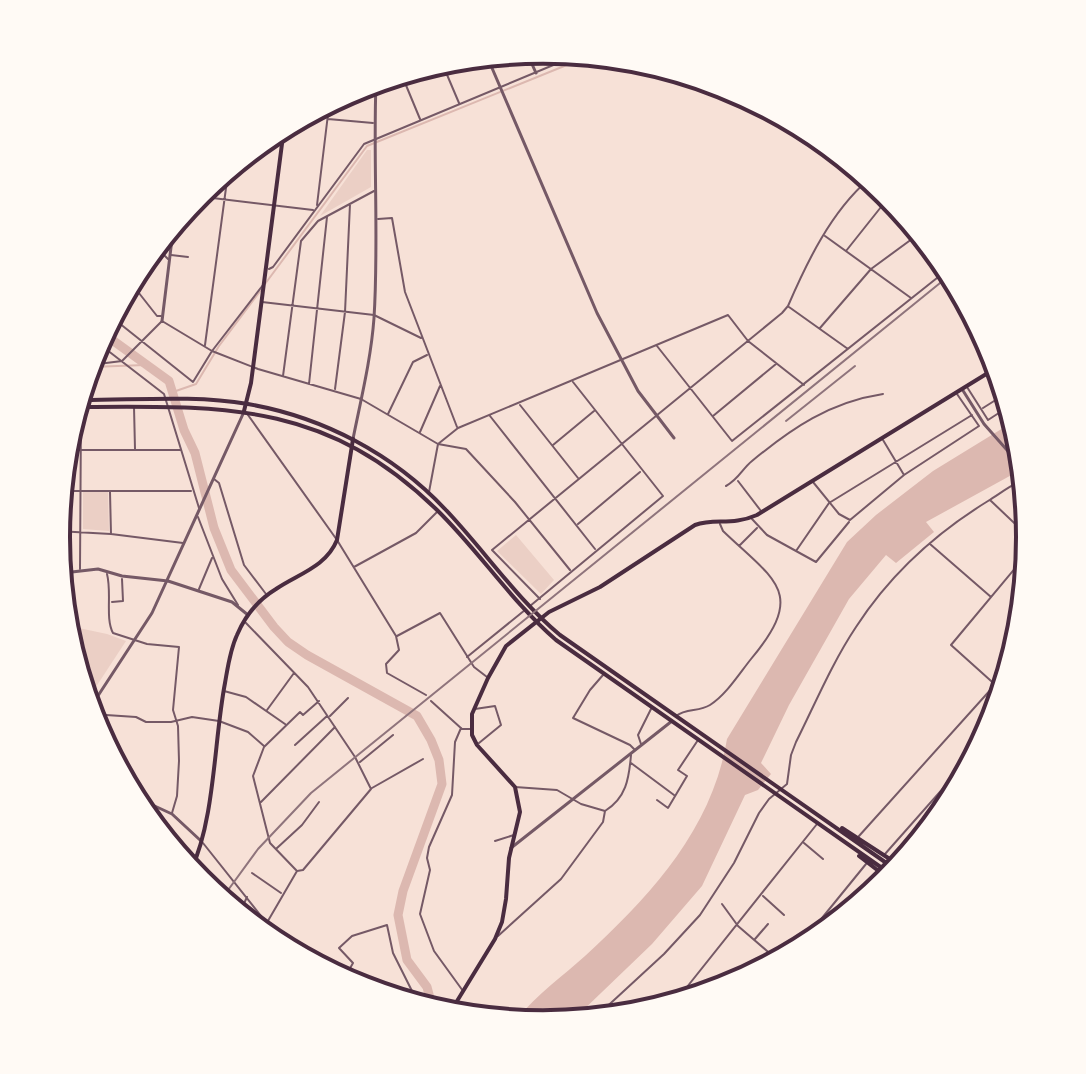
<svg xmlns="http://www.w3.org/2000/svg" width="1086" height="1074" viewBox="0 0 1086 1074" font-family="'DejaVu Sans',sans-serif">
	<rect width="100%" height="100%" fill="#f7e1d7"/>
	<path fill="#ebcfc5" d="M367,150H371V187L320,216Z
		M108,491L109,531L83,529V492Z
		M516,535L554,580L541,594L497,551Z
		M74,627L107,634L126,641L88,699Z"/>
	<path fill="#dcb8b0" d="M1008,425L1017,472L926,522L934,532L896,563L886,555L849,599L789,705L761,763L771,774L758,790L745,795L702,886L652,944L576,1017L543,1024L517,1019C536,995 563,976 585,956C650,896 712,830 727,739L847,542L876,515L933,471Z"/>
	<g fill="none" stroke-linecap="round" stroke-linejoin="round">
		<path stroke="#dcb8b0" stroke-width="2" d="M265,284L367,146L584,58
			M90,367L145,365
			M173,392L196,384L219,346L261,290"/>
		<path stroke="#dcb8b0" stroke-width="9" d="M104,334L169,381L184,430L195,453L214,528L231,570L274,627L288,642L307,655L417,716L431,740L439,760L442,784L403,891L398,915L407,960L427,987L431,1002"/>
		<path stroke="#755966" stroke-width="2" d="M445,70L459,103
			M403,78L420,119
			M328,119L373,123
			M196,196L313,210
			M317,205L329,106
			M378,219L392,218L405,292L457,427
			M825,236L911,298
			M160,251L168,259
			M846,251L881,207L892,199
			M171,255L188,257
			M269,269L273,267L364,144L575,56
			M135,288L157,316H161
			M262,302L374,315L421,338
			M789,307L848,349
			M114,319L193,382L212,351L263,285
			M820,328L871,269L916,236
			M98,343L164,394L199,508
			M205,345L228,173
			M657,346L732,441L942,274
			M90,365L122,361L162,321L212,351L258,369L361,399L438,444L466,449L515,502L570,570
			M283,376L301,241L318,221L374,191
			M309,384L327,217
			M967,387L988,420L1005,409
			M335,389L345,312L350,204
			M520,405L578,478
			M134,407L135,449
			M983,408L1002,396
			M388,414L413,362L427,355
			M248,415L337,540L396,636L399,650L386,664L387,673L426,695
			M490,416L595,549
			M713,416L776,364
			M420,432L440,386
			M553,445L594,411
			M73,450H180
			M904,475L979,426L957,394
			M214,479L219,483L244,565L266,594
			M738,481L761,511
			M813,482L839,514L850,520L904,475L883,440
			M726,486C739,479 742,469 752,461C792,428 830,402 883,394
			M65,491H191
			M110,492L111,534
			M429,492L438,444L458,428L728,315L748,341L804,385
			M990,500L1030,538
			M198,517L222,579L238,605
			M752,519L767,535L816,562L849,522
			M578,524L640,472
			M57,531L111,534L183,543
			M930,544L991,597
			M739,546L757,528
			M796,551L829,503L972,415
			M354,567L416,533L438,511
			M80,569L81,413
			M107,574C112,593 105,618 113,633L147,644L179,647L173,710L178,726L179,761L177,796L172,813
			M199,589L212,558
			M540,599L492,550L782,313L788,306C807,262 831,212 868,180
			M112,602L123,601L122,579
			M530,606L663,496L573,382
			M245,622L308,687L355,757L371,789L303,870L297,871L265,926
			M397,636L440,613L474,667L487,677
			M467,657L525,610
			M603,675L590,690L573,718L630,745L634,749
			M1000,689L951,645L1027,554
			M224,691L246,697L285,724
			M431,701L462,729H471
			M475,709L495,706L501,725L479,743
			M267,710L294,673
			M91,714L136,717L146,722H171L192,717L219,721L248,732L264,746
			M330,716L348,698
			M676,716C686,708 699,712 710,705C726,695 739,674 751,659C807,592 775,581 723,531L720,524
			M461,728L455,742L452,795L429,847L427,858L430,870L420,914L434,951L463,991
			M641,744L638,735L652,707
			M295,745L327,716
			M360,762L393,735
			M631,763L674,795
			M515,787L557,790L581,804L605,811C626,798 629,779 631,755
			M372,788L423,759
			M657,800L668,808L687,776L678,770L698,740
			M261,802L335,727
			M859,836L1002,677
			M495,841L514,835
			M203,843L265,921
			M804,843L823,859
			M277,848L302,825L319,802
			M885,854L969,759
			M296,870L270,843L253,776L264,747L300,712L303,715L319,701
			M252,873L281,893
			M763,896L784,915
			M722,904L738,926L774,957
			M241,910L247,897
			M809,934L866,864
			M498,936L561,879L603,822L605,811
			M755,939L768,924
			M344,979L353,963L339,948L352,936L387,925L393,953L416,999
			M679,997L817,824
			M600,1013L664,954L700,915L734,863L759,813L769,799L787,784L791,755L796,742C815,704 832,663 856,627C889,576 936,533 988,501C998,495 1008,487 1019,482"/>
		<path stroke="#755966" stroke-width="3" d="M527,53L536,73
			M489,61L597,313L638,391L674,438
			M162,321L173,231
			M962,389L984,424L1014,458
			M353,439C361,399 371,359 374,318C379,240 373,161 376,83
			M63,573L98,569L122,576L168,581L232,602L248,615
			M90,708L152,613L243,414
			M146,802L172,814L200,840
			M511,848L672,721"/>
		<path stroke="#4a2c40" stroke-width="4" d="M244,411L251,383L283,136
			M191,870C215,819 214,740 225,683C228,666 230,650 237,635C245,616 258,600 276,589C298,574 326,567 337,540L353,439
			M454,1006L495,939L502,922L506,899L509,858L520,812L515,787L477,745L472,735V714L488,678L506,646L549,612L600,587L695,525C715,518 732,526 757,515L996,368"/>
		<path stroke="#4a2c40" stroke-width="4" d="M83,400C138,400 194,395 248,404C323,417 393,454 445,509C484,550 516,598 560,635L895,869
			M82,407C226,406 326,402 437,510C479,551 511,601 556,640L892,875
			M842,828L899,865
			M859,856L889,879"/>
		<path stroke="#8f747c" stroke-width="2" d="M786,421L855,366
			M223,897L258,849L311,793L945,279"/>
	</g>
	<path d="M0 0H1086V1074H0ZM70 537a473 473 0 1 1 946 0a473 473 0 1 1-946 0Z" fill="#fffaf5" fill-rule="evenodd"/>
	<path fill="none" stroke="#4a2c40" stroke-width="4" d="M70 537a473 473 0 1 1 946 0a473 473 0 1 1-946 0Z"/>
</svg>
